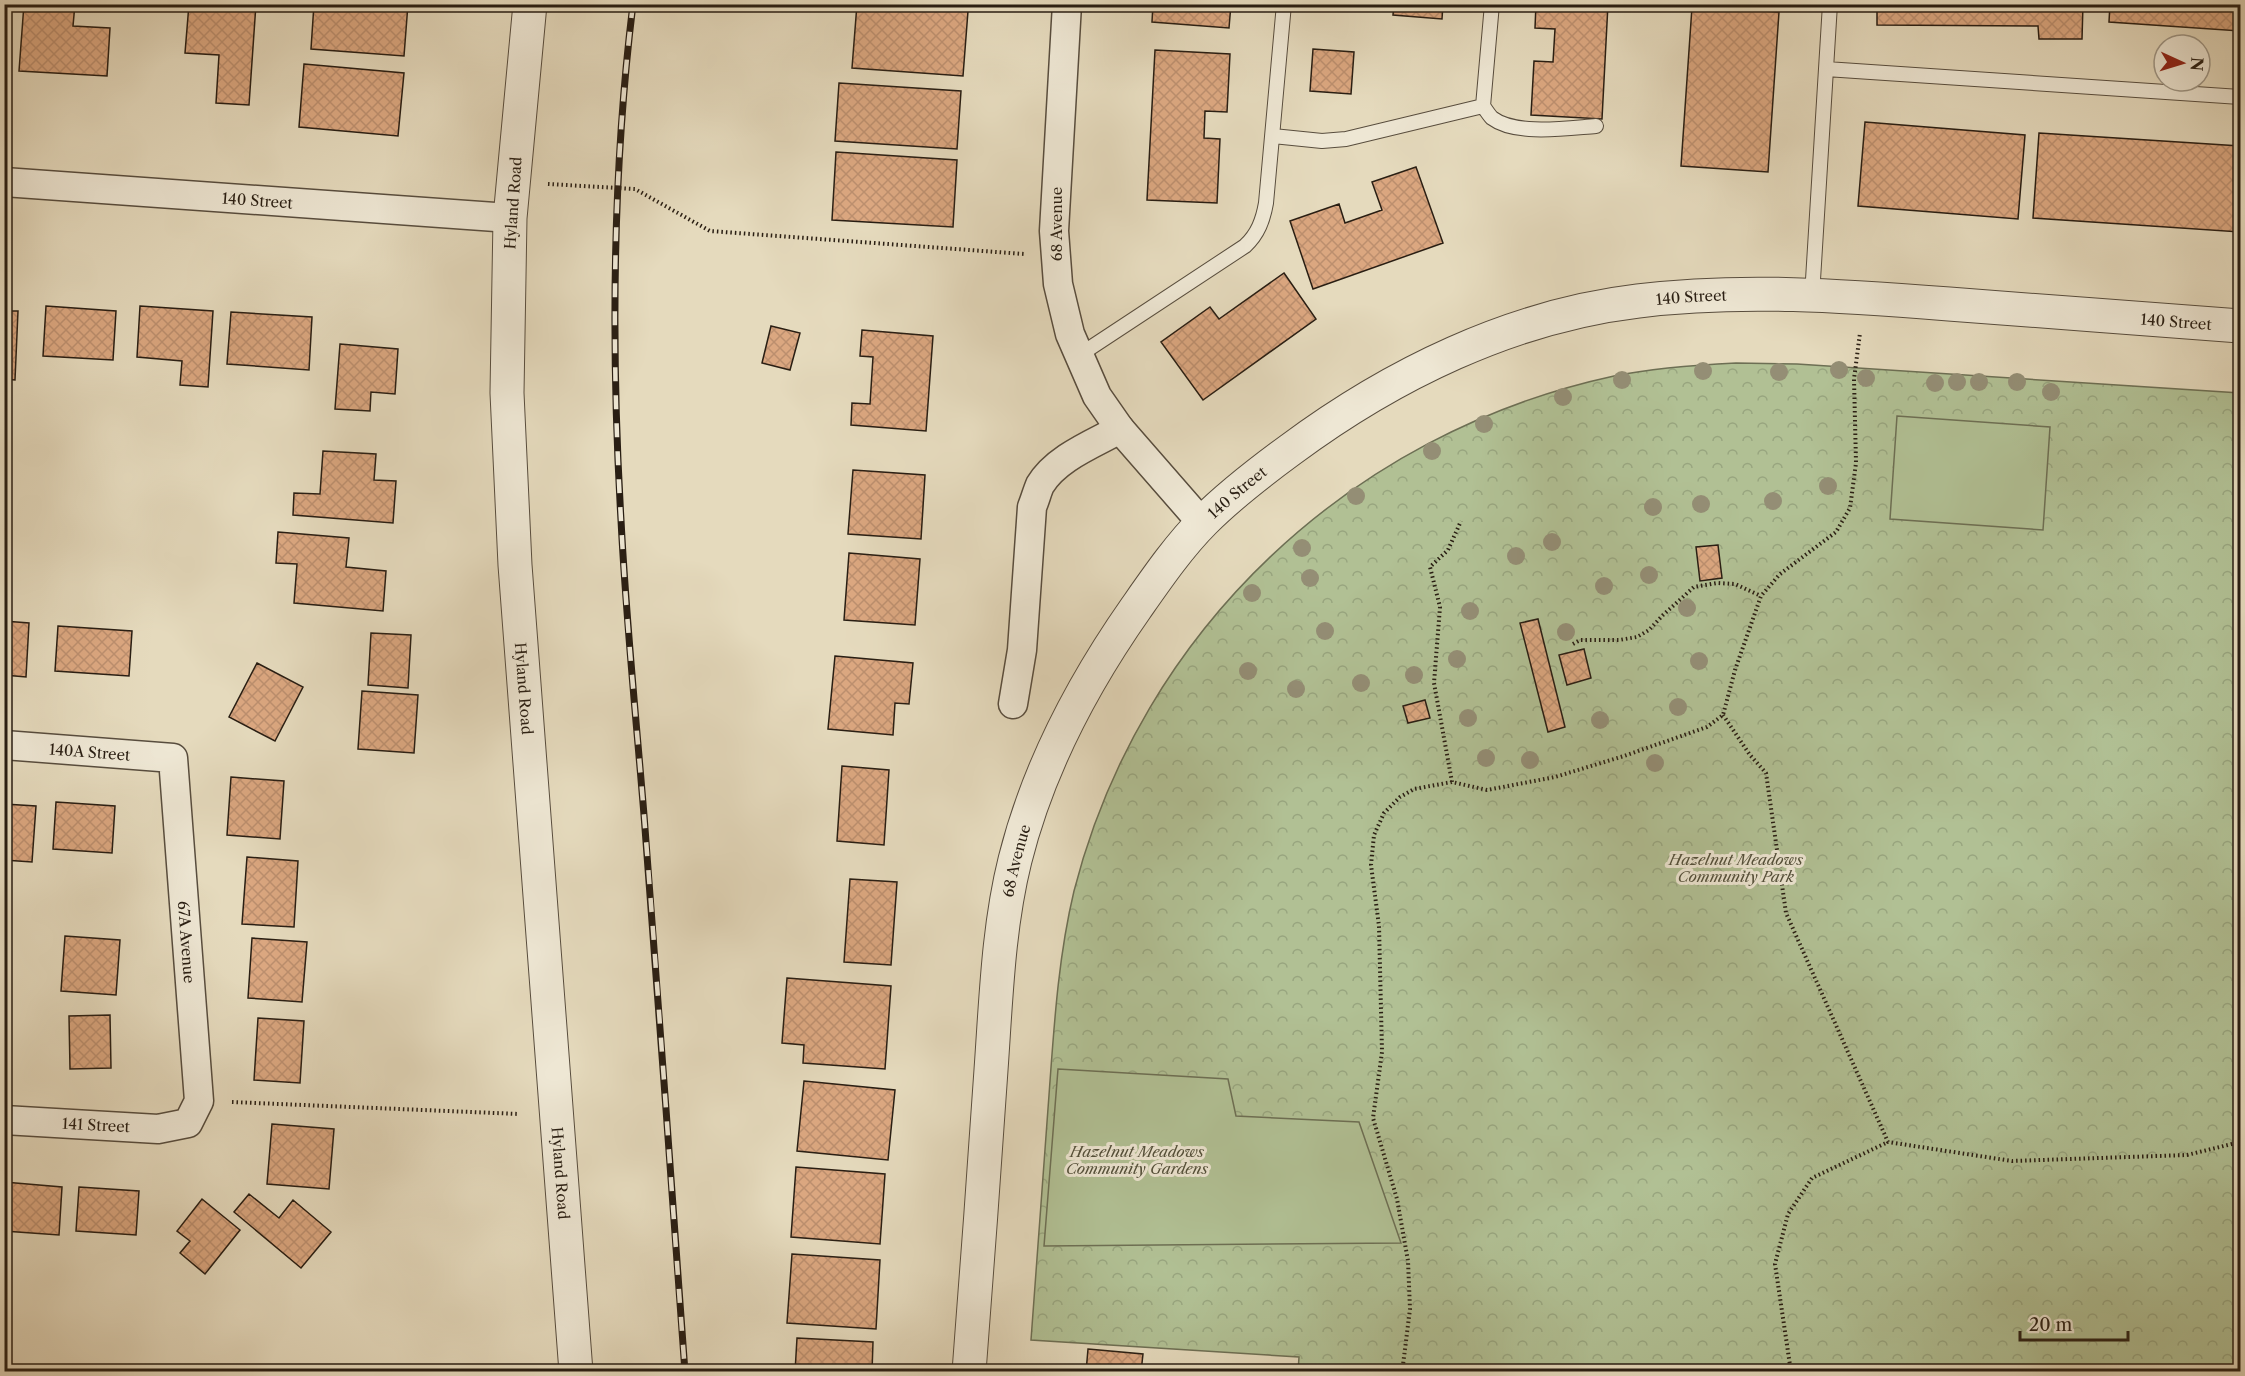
<svg xmlns="http://www.w3.org/2000/svg" width="2245" height="1376" viewBox="0 0 2245 1376" font-family="'Libre Caslon Text',serif">
	<defs>
		<pattern id="park-crowns" width="20" height="18" patternUnits="userSpaceOnUse" patternTransform="scale(1.5)"><rect width="20" height="18" fill="#b1c094"/><path d="M2 6a3 3 0 1 1 6 0M12 15a3 3 0 1 1 6 0" fill="none" stroke="#98a57f"/></pattern>
		<pattern id="building-cross-hatch" width="8" height="8" patternUnits="userSpaceOnUse" patternTransform="scale(1.5)"><rect width="8" height="8" fill="#dba780"/><path d="M0 0l8 8M0 8l8-8" fill="none" stroke="#bc8f6e"/></pattern>
	</defs>
	<rect width="100%" height="100%" fill="#e5dabd"/>
	<filter id="stains"><feTurbulence type="fractalNoise" baseFrequency=".00333" numOctaves="4"/><feColorMatrix values="0 0 0 0 .2 0 0 0 0 .09 0 0 0 0 .02 0 0 0 .5 -.17"/></filter>
	<radialGradient id="worn" r=".72"><stop offset=".6" stop-color="#630" stop-opacity="0"/><stop offset="1" stop-color="#630" stop-opacity=".3"/></radialGradient>
	<path fill="url(#park-crowns)" stroke="#6d6f54" stroke-width="1.5" d="M1736,363L1797,364L2240,393V1371L1298,1372L1299,1357L1031,1340C1037,1258 1043,1177 1049,1095C1054,1027 1058,958 1074,891C1141,629 1351,433 1614,376C1654,368 1695,365 1736,363Z"/>
	<path fill="#b1c094" stroke="#6d6f54" stroke-width="1.5" d="M1897,416L2050,427L2043,530L1890,519Z
		M1058,1069L1228,1079L1236,1116L1359,1122L1401,1243L1044,1246Z"/>
	<path fill="url(#building-cross-hatch)" stroke="#291e13" stroke-width="1.5" d="M24,4H75L73,26L110,28L107,76L19,71Z
		M189,4H256L249,105L216,103L219,55L185,53Z
		M314,4H408L404,56L311,49Z
		M857,4L968,11L963,76L852,68Z
		M1153,4H1231L1229,28L1152,22Z
		M1394,4H1443L1442,19L1393,15Z
		M1536,4H1608L1602,119L1531,115L1534,61L1553,62L1555,29L1535,28Z
		M1877,4H2083L2082,39H2039L2038,26L1877,25Z
		M2110,4H2240V31L2109,22Z
		M1692,7L1779,12L1768,172L1681,166Z
		M1313,49L1354,52L1351,94L1310,91Z
		M1155,50L1230,54L1227,112L1205,111L1204,138L1220,139L1217,203L1147,200Z
		M304,64L404,73L398,136L299,127Z
		M839,83L961,91L957,149L835,141Z
		M1865,122L2025,135L2018,219L1858,206Z
		M2039,133L2240,146V232L2033,218Z
		M836,152L957,160L953,227L832,220Z
		M1416,167L1443,243L1313,289L1290,221L1339,204L1345,223L1382,210L1372,182Z
		M1284,273L1316,319L1203,400L1161,342L1210,307L1219,319Z
		M46,306L116,311L113,360L43,356Z
		M140,306L213,311L208,387L180,385L182,361L137,357Z
		M4,311H18L15,380L4,379Z
		M231,312L312,317L309,370L227,364Z
		M771,326L800,333L790,370L762,363Z
		M862,330L933,336L926,431L851,425L852,403L870,404L873,357L860,356Z
		M340,344L398,349L395,394L371,392L370,411L335,409Z
		M323,451L376,454L374,480L396,481L393,523L293,515L294,493L320,494Z
		M853,470L925,475L921,539L848,534Z
		M278,532L349,538L346,567L386,571L383,611L294,603L297,564L276,563Z
		M1718,545L1722,578L1700,581L1696,547Z
		M849,553L920,559L915,625L844,620Z
		M1538,619L1565,727L1548,732L1520,623Z
		M4,621L29,623L26,677L4,675Z
		M58,626L132,631L129,676L55,671Z
		M371,633L411,635L408,688L368,685Z
		M1584,649L1591,678L1567,685L1559,655Z
		M835,656L913,663L909,704L895,703L893,735L828,729Z
		M257,663L303,687L275,741L229,717Z
		M362,691L418,695L414,753L358,749Z
		M1425,700L1430,718L1408,723L1403,706Z
		M842,766L889,770L884,845L837,841Z
		M231,777L284,781L280,839L227,835Z
		M56,802L115,806L112,853L53,849Z
		M4,804L36,806L32,862L4,860Z
		M247,857L298,861L294,927L242,924Z
		M850,879L897,882L891,965L844,962Z
		M65,936L120,940L116,995L61,991Z
		M252,938L307,942L302,1002L248,998Z
		M787,978L891,986L885,1069L803,1063L804,1045L782,1043Z
		M110,1015L111,1068L70,1069L69,1016Z
		M258,1018L304,1021L300,1083L254,1080Z
		M4,1019L11,1020L8,1062L4,1061Z
		M804,1081L895,1090L888,1160L797,1151Z
		M272,1124L334,1129L329,1189L267,1184Z
		M796,1167L885,1174L880,1244L791,1237Z
		M4,1182L62,1187L59,1235L4,1231Z
		M79,1187L139,1191L136,1235L76,1231Z
		M249,1194L279,1218L293,1200L331,1232L301,1268L234,1212Z
		M202,1199L240,1230L205,1274L180,1253L190,1241L177,1231Z
		M792,1254L880,1260L876,1329L787,1323Z
		M797,1338L873,1342L872,1372H795Z
		M1088,1349L1143,1354L1141,1372H1086Z"/>
	<g fill="none" stroke-linecap="round" stroke-linejoin="round">
		<defs>
			<path id="service" d="M1492,4L1483,106C1486,110 1489,115 1492,118C1516,136 1568,128 1596,126
				M1826,69L2240,97
				M1273,136L1322,141L1346,139L1483,106
				M1812,296L1830,4
				M1078,356L1245,246C1258,234 1263,220 1266,203L1284,4"/>
			<g id="minor">
				<path d="M1067,4L1054,231L1058,284L1070,334L1097,396L1120,429L1202,523"/>
				<path id="s1" d="M4,182L510,218"/>
				<path d="M1013,704L1022,650L1032,507C1035,500 1037,492 1040,485C1056,458 1093,444 1120,429"/>
				<path id="s2" d="M4,745L173,758L199,1101L188,1123L158,1129L4,1120"/>
			</g>
			<g id="tertiary">
				<path id="s3" d="M530,4L510,218L507,393L515,565L576,1372"/>
				<path id="s4" d="M969,1372C977,1271 984,1171 991,1070C996,1000 998,928 1015,860C1038,768 1082,685 1136,608C1157,578 1179,546 1204,521C1230,495 1260,472 1290,450C1391,375 1511,316 1638,301C1741,288 1846,296 1949,304C2046,311 2143,319 2240,326"/>
			</g>
		</defs>
		<use href="#service" stroke="#584d3e" stroke-width="16"/>
		<use href="#minor" stroke="#584d3e" stroke-width="31"/>
		<use href="#tertiary" stroke="#584d3e" stroke-width="35"/>
		<path stroke="#291e13" stroke-width="4" stroke-dasharray="1.5 3" stroke-linecap="butt" d="M548,184L635,189L710,231L1024,254
			M1573,644L1580,640H1619L1637,637L1649,630L1663,615L1694,587L1717,583L1735,584L1761,596
			M1723,715L1750,755L1766,773L1786,913L1888,1142L2012,1161L2187,1155L2240,1142
			M1452,782L1434,683L1440,607L1430,567L1448,550L1461,521
			M232,1102L519,1114
			M1405,1372L1403,1365L1410,1309L1408,1261L1397,1199L1373,1118L1382,1052L1379,926L1371,865L1374,835L1384,813L1400,797L1414,789L1452,782L1487,790L1555,777L1624,756L1707,727L1723,715L1735,670L1761,596L1780,574L1836,532L1850,508L1856,463L1854,379L1860,333
			M1791,1372L1775,1264L1788,1214L1812,1178L1888,1142"/>
		<use href="#service" stroke="#eee7d4" stroke-width="14"/>
		<use href="#minor" stroke="#eee7d4" stroke-width="28"/>
		<use href="#tertiary" stroke="#eee7d4" stroke-width="33"/>
		<defs>
			<path id="rail" d="M633,4C612,175 611,349 621,520C626,619 636,717 644,815C659,1001 671,1186 685,1372"/>
		</defs>
		<use href="#rail" stroke="#291e13" stroke-width="7"/>
		<use href="#rail" stroke="#eee7d4" stroke-width="4.5" stroke-dasharray="14" stroke-linecap="butt"/>
	</g>
	<g fill="#948e75">
		<circle cx="1839" cy="370" r="9"/>
		<circle cx="1703" cy="371" r="9"/>
		<circle cx="1779" cy="372" r="9"/>
		<circle cx="1866" cy="378" r="9"/>
		<circle cx="1622" cy="380" r="9"/>
		<circle cx="1957" cy="382" r="9"/>
		<circle cx="1979" cy="382" r="9"/>
		<circle cx="2017" cy="382" r="9"/>
		<circle cx="1935" cy="383" r="9"/>
		<circle cx="2051" cy="392" r="9"/>
		<circle cx="1563" cy="397" r="9"/>
		<circle cx="1484" cy="424" r="9"/>
		<circle cx="1432" cy="451" r="9"/>
		<circle cx="1828" cy="486" r="9"/>
		<circle cx="1356" cy="496" r="9"/>
		<circle cx="1773" cy="501" r="9"/>
		<circle cx="1701" cy="504" r="9"/>
		<circle cx="1653" cy="507" r="9"/>
		<circle cx="1552" cy="542" r="9"/>
		<circle cx="1302" cy="548" r="9"/>
		<circle cx="1516" cy="556" r="9"/>
		<circle cx="1649" cy="575" r="9"/>
		<circle cx="1310" cy="578" r="9"/>
		<circle cx="1604" cy="586" r="9"/>
		<circle cx="1252" cy="593" r="9"/>
		<circle cx="1687" cy="608" r="9"/>
		<circle cx="1470" cy="611" r="9"/>
		<circle cx="1325" cy="631" r="9"/>
		<circle cx="1566" cy="632" r="9"/>
		<circle cx="1457" cy="659" r="9"/>
		<circle cx="1699" cy="661" r="9"/>
		<circle cx="1248" cy="671" r="9"/>
		<circle cx="1414" cy="675" r="9"/>
		<circle cx="1361" cy="683" r="9"/>
		<circle cx="1296" cy="689" r="9"/>
		<circle cx="1678" cy="707" r="9"/>
		<circle cx="1468" cy="718" r="9"/>
		<circle cx="1600" cy="720" r="9"/>
		<circle cx="1486" cy="758" r="9"/>
		<circle cx="1530" cy="760" r="9"/>
		<circle cx="1655" cy="763" r="9"/>
	</g>
	<g text-anchor="middle" dominant-baseline="central" stroke-width="6" stroke-linejoin="round" paint-order="stroke">
		<g font-size="15" fill="#291e13" stroke="#eee7d4">
			<text stroke="none"><textPath href="#s1" startOffset="254">140 Street</textPath></text>
			<text transform="translate(513 203) rotate(-86)">Hyland Road</text>
			<text transform="translate(1056 224) rotate(-90)">68 Avenue</text>
			<text stroke="none"><textPath href="#s4" startOffset="1454">140 Street</textPath></text>
			<text stroke="none"><textPath href="#s4" startOffset="1940">140 Street</textPath></text>
			<text stroke="none"><textPath href="#s4" startOffset="950">140 Street</textPath></text>
			<text stroke="none"><textPath href="#s3" startOffset="686">Hyland Road</textPath></text>
			<text stroke="none"><textPath href="#s2" startOffset="86">140A Street</textPath></text>
			<text stroke="none"><textPath href="#s4" startOffset="514">68 Avenue</textPath></text>
			<text stroke="none"><textPath href="#s2" startOffset="354">67A Avenue</textPath></text>
			<text transform="translate(96 1125) rotate(3)">141 Street</text>
			<text stroke="none"><textPath href="#s3" startOffset="1172">Hyland Road</textPath></text>
		</g>
		<g font-size="15" font-style="italic" fill="#524f3a" stroke="#eee7d4">
			<text x="1736" y="859">Hazelnut Meadows<tspan x="1736" dy="17">Community Park</tspan></text>
			<text x="1137" y="1151">Hazelnut Meadows<tspan x="1137" dy="17">Community Gardens</tspan></text>
		</g>
	</g>
	<rect width="2245" height="1376" fill="none" stroke="#e5dabd" stroke-width="24"/>
	<rect x="6" y="6" width="2233" height="1364" fill="none" stroke="#291e13" stroke-width="3"/>
	<rect x="12" y="12" width="2221" height="1352" fill="none" stroke="#291e13" stroke-width="1.5"/>
	<g transform="translate(2182 63) rotate(94)"><circle r="28" fill="#eee7d4" stroke="#9f9787" stroke-width="1.5"/>
	<path d="M0-4.5L10 22L0 15L-10 22Z" fill="#8f2418"/>
	<text y="-9" font-size="16" font-weight="bold" text-anchor="middle" fill="#291e13">N</text>
	</g>
	<path d="M2020 1331v9h108v-9" fill="none" stroke="#291e13" stroke-width="3"/>
	<text x="2029" y="1331" font-size="18" fill="#291e13" stroke="#eee7d4" stroke-width="4.5" paint-order="stroke">20 m</text>
	<rect width="100%" height="100%" filter="url(#stains)"/>
	<rect width="100%" height="100%" fill="url(#worn)"/>
</svg>
